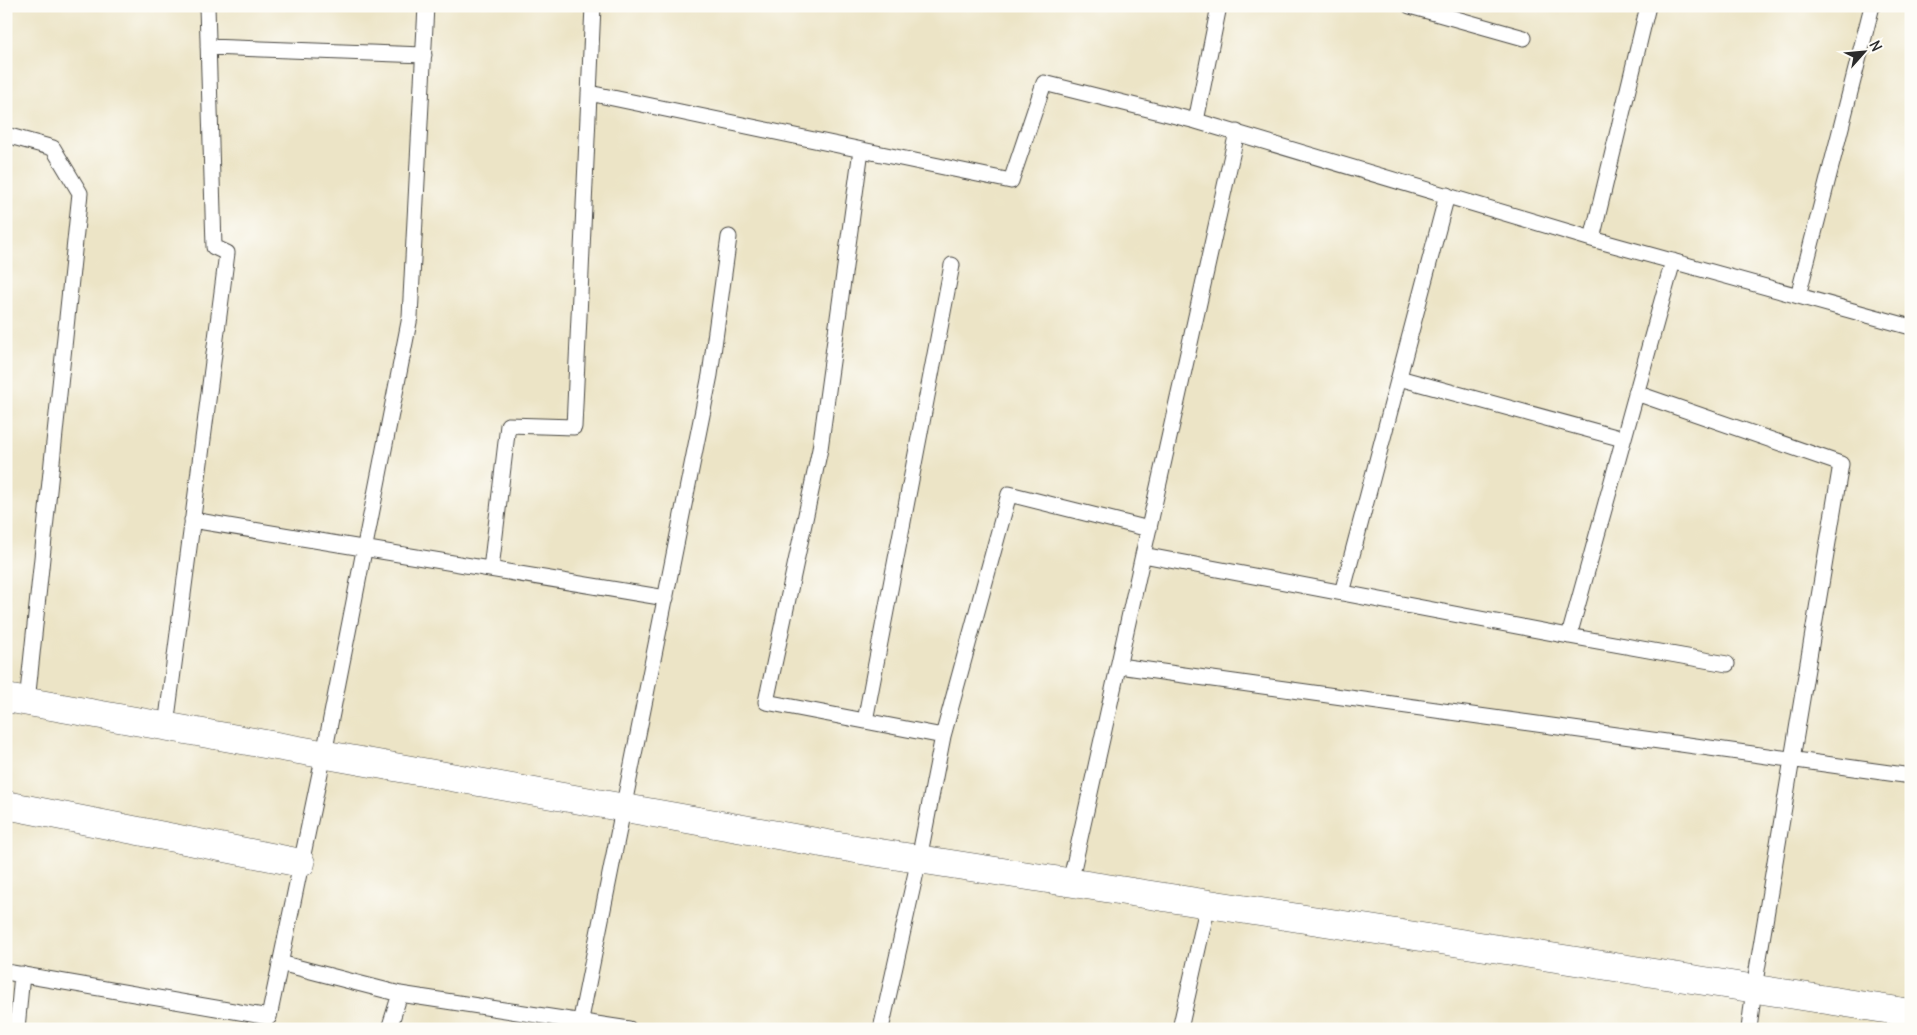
<svg xmlns="http://www.w3.org/2000/svg" width="1917" height="1035" viewBox="0 0 1917 1035" font-family="Delius,sans-serif">
	<rect width="100%" height="100%" fill="#fdfcf7"/>
	<filter id="ink" filterUnits="userSpaceOnUse"><feTurbulence type="fractalNoise" baseFrequency=".02" numOctaves="2"/><feDisplacementMap in="SourceGraphic" scale="10" xChannelSelector="R" yChannelSelector="G"/><feConvolveMatrix kernelMatrix="1 2 1 2 8 2 1 2 1" color-interpolation-filters="sRGB"/></filter>
	<filter id="wash" filterUnits="userSpaceOnUse"><feTurbulence type="fractalNoise" baseFrequency=".0096" numOctaves="4" result="noise"/><feDisplacementMap in="SourceGraphic" scale="20" xChannelSelector="R" yChannelSelector="G"/><feGaussianBlur stdDeviation="1.12" result="paint"/><feColorMatrix in="noise" values="0 0 0 0 0 0 0 0 0 0 0 0 0 0 0 0 0 1.4 0 .05"/><feComposite in="paint" operator="in"/></filter>
	<g filter="url(#wash)">
		<rect width="100%" height="100%" fill="#ece4c6"/>
	</g>
	<g filter="url(#ink)">
		<g fill="none" stroke-linecap="round" stroke-linejoin="round">
			<defs>
				<path id="service" d="M1219,6L1196,121L1592,239L1911,327
					M1410,6L1524,38
					M208,47L424,55
					M589,93L1011,181L1044,83L1196,121
					M6,135L53,148L80,193L27,702
					M861,150L820,449L766,702L943,736
					M1592,239L1648,6
					M1798,296L1872,6
					M1399,378L1623,439
					M1636,393L1841,464L1754,988L1749,1029
					M192,520L666,598
					M1143,555L1569,636L1727,664
					M491,569L508,425L574,427L593,6
					M1342,593L1447,195
					M1569,636L1673,261
					M1119,666L1911,776
					M865,721L952,265
					M166,726L227,253L214,247L207,6
					M1070,883L1237,132
					M280,963L400,994L629,1029
					M6,972L269,1017L324,754L410,317L426,6
					M17,1029L22,974
					M389,1029L400,994
					M579,1029L710,375L729,237
					M881,1029L919,859L943,736L1009,494L1149,529
					M1180,1029L1208,904"/>
				<path id="minor" d="M6,698L867,851L1911,1013
					M6,805L301,863"/>
			</defs>
			<use href="#service" stroke="#484742" stroke-width="17"/>
			<use href="#minor" stroke="#484742" stroke-width="29"/>
			<use href="#service" stroke="#fff" stroke-width="15"/>
			<use href="#minor" stroke="#fff" stroke-width="28"/>
		</g>
	</g>
	<rect width="1917" height="1035" fill="none" stroke="#fdfcf7" stroke-width="25"/>
	<g transform="translate(1864 52) rotate(63)" stroke="#fdfcf7" stroke-width="4" paint-order="stroke">
	<path d="M0-4L9 19L0 12L-9 19Z" fill="#2b2b2b"/>
	<text y="-8" font-size="14" font-weight="bold" text-anchor="middle" fill="#2b2b2b">N</text>
	</g>
</svg>
